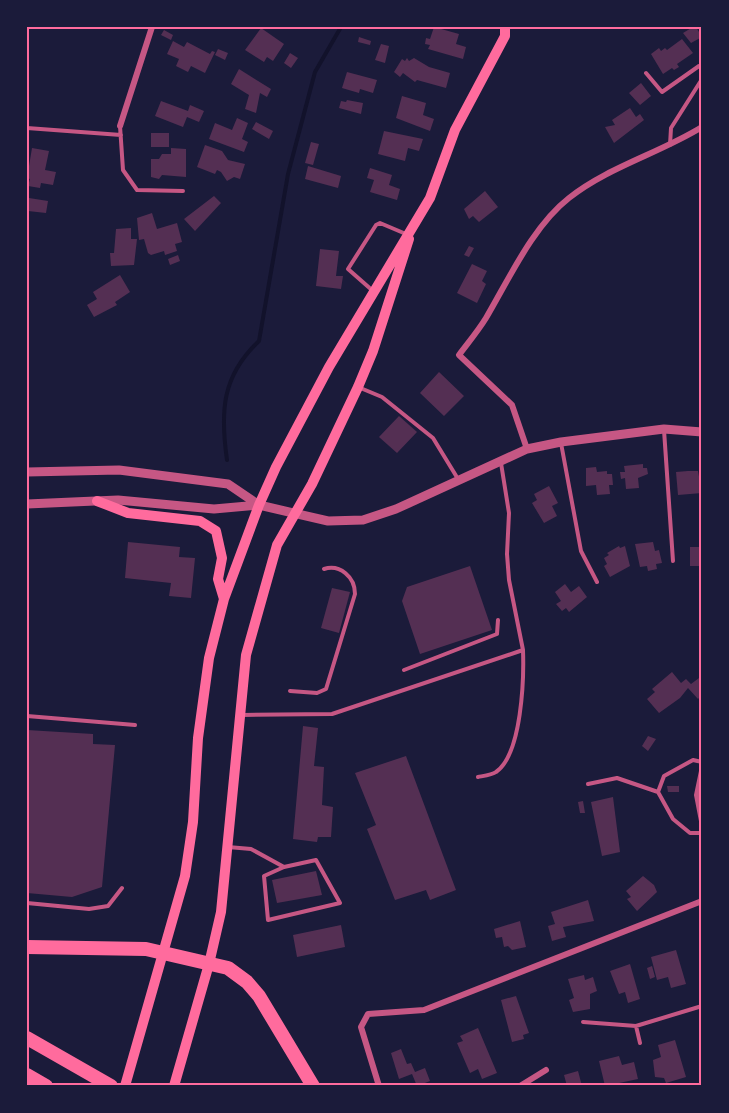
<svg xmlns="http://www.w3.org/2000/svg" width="729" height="1113" viewBox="0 0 729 1113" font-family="Commissioner,sans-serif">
	<rect width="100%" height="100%" fill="#1b1b3a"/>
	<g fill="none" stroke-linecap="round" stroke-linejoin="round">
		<path stroke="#12122b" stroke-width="4" d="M227,460C220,411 222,376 259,341L288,174L315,72L341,27"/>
	</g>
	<path fill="#542f53" d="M434,27L459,34L456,44L466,47L463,59L428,49L430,45L425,44L426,38L430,39Z
		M693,27H696L702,37L691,43L683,33Z
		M261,28L284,44L273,61L267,57L264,62L245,50Z
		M164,30L173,35L171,40L161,35Z
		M359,37L371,41L370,45L358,42Z
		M682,39L693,53L677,64L679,67L674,70L672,68L663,74L651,54L659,48L661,51L665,48L667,50Z
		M173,41L184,47L187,42L210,54L212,51L215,52L205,73L191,66L188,72L176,66L179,59L167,54Z
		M381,44L389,46L385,63L375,60Z
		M218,49L228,53L225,60L215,55Z
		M290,53L298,58L291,68L284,63Z
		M407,58L409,61L414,58L429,67L450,73L446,88L417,80L415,82L403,73L400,77L394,72L402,59L405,61Z
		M239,69L271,89L267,97L260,93L256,113L245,109L249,95L231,84Z
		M347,72L377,80L373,93L360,89L359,93L342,88Z
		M641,83L651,96L640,105L629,93Z
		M402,96L426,103L423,115L434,119L430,131L396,118Z
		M347,100L363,103L361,114L339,108L341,101L346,102Z
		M161,101L188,111L190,105L204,111L199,122L187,117L183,127L155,116Z
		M630,108L636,117L640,114L644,120L614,143L605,127L615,125L612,120Z
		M237,118L248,123L242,139L248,142L244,152L209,139L215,123L232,130Z
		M256,122L273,131L269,139L252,129Z
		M384,131L423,139L419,151L408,148L405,161L378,154Z
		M151,133H169V147H151Z
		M311,142L319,144L313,165L305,163Z
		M205,145L222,151L228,160L245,164L240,179L234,177L227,181L221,172L217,170L215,174L197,167Z
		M32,148L49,151L45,170L56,172L53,185L41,183L40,188L28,186L30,179L27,178Z
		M171,148L186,149V177L162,175L159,179L151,177V159H159L162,154H171Z
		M308,166L341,176L338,188L305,179Z
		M370,168L392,175L389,185L400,189L397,200L370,192L374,180L367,178Z
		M485,191L498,207L479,222L473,216L469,219L464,209Z
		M214,196L221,203L195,231L184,219Z
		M29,198L48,201L46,213L28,211Z
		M152,213L157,229L177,223L182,242L175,244L177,251L165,255L164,251L151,255L148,253L144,239L139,240L137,218Z
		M131,228V239H137L134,265L111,266L110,253H114L116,229Z
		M469,246L474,248L469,257L464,255Z
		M320,249L339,251L336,276H343L341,289L316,286Z
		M178,255L180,261L170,265L168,259Z
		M472,264L487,271L482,281L486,284L477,303L457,293Z
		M120,275L130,292L115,302L117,305L94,317L87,305L97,299L93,292Z
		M439,372L464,396L444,416L420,393Z
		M399,416L417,432L397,453L379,437Z
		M643,464V468H647L648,474L638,478L639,488L626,489L625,478L621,479L620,472H625L624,466Z
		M596,467L597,472L607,471V474H612L613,485H609L610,494L597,495L596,485L586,486V468Z
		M688,471H698L702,493L678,495L676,472Z
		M549,486L558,503L552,506L557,516L544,523L532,503L537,500L534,494Z
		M128,542L180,547L179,557L195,558L191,598L169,596L171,583L125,578Z
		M653,542L655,551L659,550L662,563L656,564L657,569L648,571L647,566L640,567L635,544Z
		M702,542V566H690V547H699V543Z
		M619,546L620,548L625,546L630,566L610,577L604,566L607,564L604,558L609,555L607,553Z
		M470,566L492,630L420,654L402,601L407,587Z
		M565,584L571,592L579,586L587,597L569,612L566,608L562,611L556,604L561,601L555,592Z
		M332,588L350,592L339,633L321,628Z
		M672,672L681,683L686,679L691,684L699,678L702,681V695L698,699L688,688L680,698L659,713L647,699L655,692L652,689Z
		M303,726L318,728L314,766L324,767L322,805L333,807L331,837H318L317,842L293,839Z
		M27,730L93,734V744L115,745L102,887L72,897L27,893Z
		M648,736L656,739L648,751L642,746Z
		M406,756L456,890L430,900L426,890L395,900L367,829L376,825L355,773Z
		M667,786H679V792H668Z
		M613,797L620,852L602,856L591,802Z
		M583,801L585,813H580L578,802Z
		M316,871L322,895L277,903L272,880Z
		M643,876L654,885L657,892L637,911L627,899L631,897L626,891Z
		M588,900L594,921L563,927L566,937L552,941L548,926L555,924L551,912Z
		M520,921L526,947L512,950L508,946L504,947L502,937L496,938L494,929Z
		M341,925L345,947L297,957L293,935Z
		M676,950L686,984L671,988L668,977L657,980L651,957Z
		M630,964L640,999L628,1003L625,992L619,994L610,971Z
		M652,966L655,977L650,979L647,968Z
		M584,975L585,980L593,977L597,991L590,994V1009L573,1012L569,1000L574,998L568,979Z
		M516,996L529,1033L523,1035L524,1039L512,1042L501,1000Z
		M478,1028L497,1073L482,1079L478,1069L470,1073L457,1043L463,1041L460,1036Z
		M675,1040L686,1077L666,1083L664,1078L655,1077L653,1060L661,1057L658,1045Z
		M401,1049L407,1064L411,1063L415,1072L425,1068L430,1081L417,1086L412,1074L399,1079L391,1053Z
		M619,1056L622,1065L634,1062L638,1079L605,1086L599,1061Z
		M578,1071L582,1086H567L564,1075Z"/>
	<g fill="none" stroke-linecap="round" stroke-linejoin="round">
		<path stroke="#c65784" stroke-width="4" d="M646,73L662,92L699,66L702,67
			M120,126L123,170L137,190L183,191
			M27,128L121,135
			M670,145L671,128L702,79
			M373,291L348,269L376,225L380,223L406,234
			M358,387L382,397L433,438L458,479
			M664,430L673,561
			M561,443L581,551L597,582
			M404,670L497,634L498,620
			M290,691L317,693L326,689L355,594C355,577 340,564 324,569
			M242,715L332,714L523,650L509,580L507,554L509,513L501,463
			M27,716L135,725
			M702,762L693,760L664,776L658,792L673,819L690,833H702
			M478,777C483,776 492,775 496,772C522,754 524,678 523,650
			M588,784L617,778L658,792
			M228,847L251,849L284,867L264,876L268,920L340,903L316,860L284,867
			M27,903L89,909L108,906L122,888
			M583,1022L636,1026L702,1006
			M636,1026L640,1043"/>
		<path stroke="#c65784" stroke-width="6" d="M120,126L152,27
			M527,449L512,405L459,355C468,343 478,331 486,318C509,279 533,226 569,198C608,167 660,153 702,127
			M702,771L697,795L702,821
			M379,1086L361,1027L368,1014L424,1010L702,901
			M520,1086L546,1070"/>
		<path stroke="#c65784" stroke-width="9" d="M27,472L119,470L228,484L259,505
			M27,504L118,500L214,509L259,505L328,521L363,520L396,509L527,449L561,442L664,429L702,432"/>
		<path stroke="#ff6b9d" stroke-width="10" d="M97,501L128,513L200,521L216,531L222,558L218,579L224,599
			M125,1086L185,876L193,822L198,738L209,658L224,599L259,505L276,467L329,367L430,198L455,130L505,36V27
			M174,1086L209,964L221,912L246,655L277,545L312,484L358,387L373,351L409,239"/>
		<path stroke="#ff6b9d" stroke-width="14" d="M27,947L146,949L228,968L247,982L259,996L313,1086
			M27,1038L111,1086
			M27,1075L46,1086"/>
	</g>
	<rect width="729" height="1113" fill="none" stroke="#1b1b3a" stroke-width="57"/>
	<rect x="28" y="28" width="672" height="1056" fill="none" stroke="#ff6b9d" stroke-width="2"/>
</svg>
